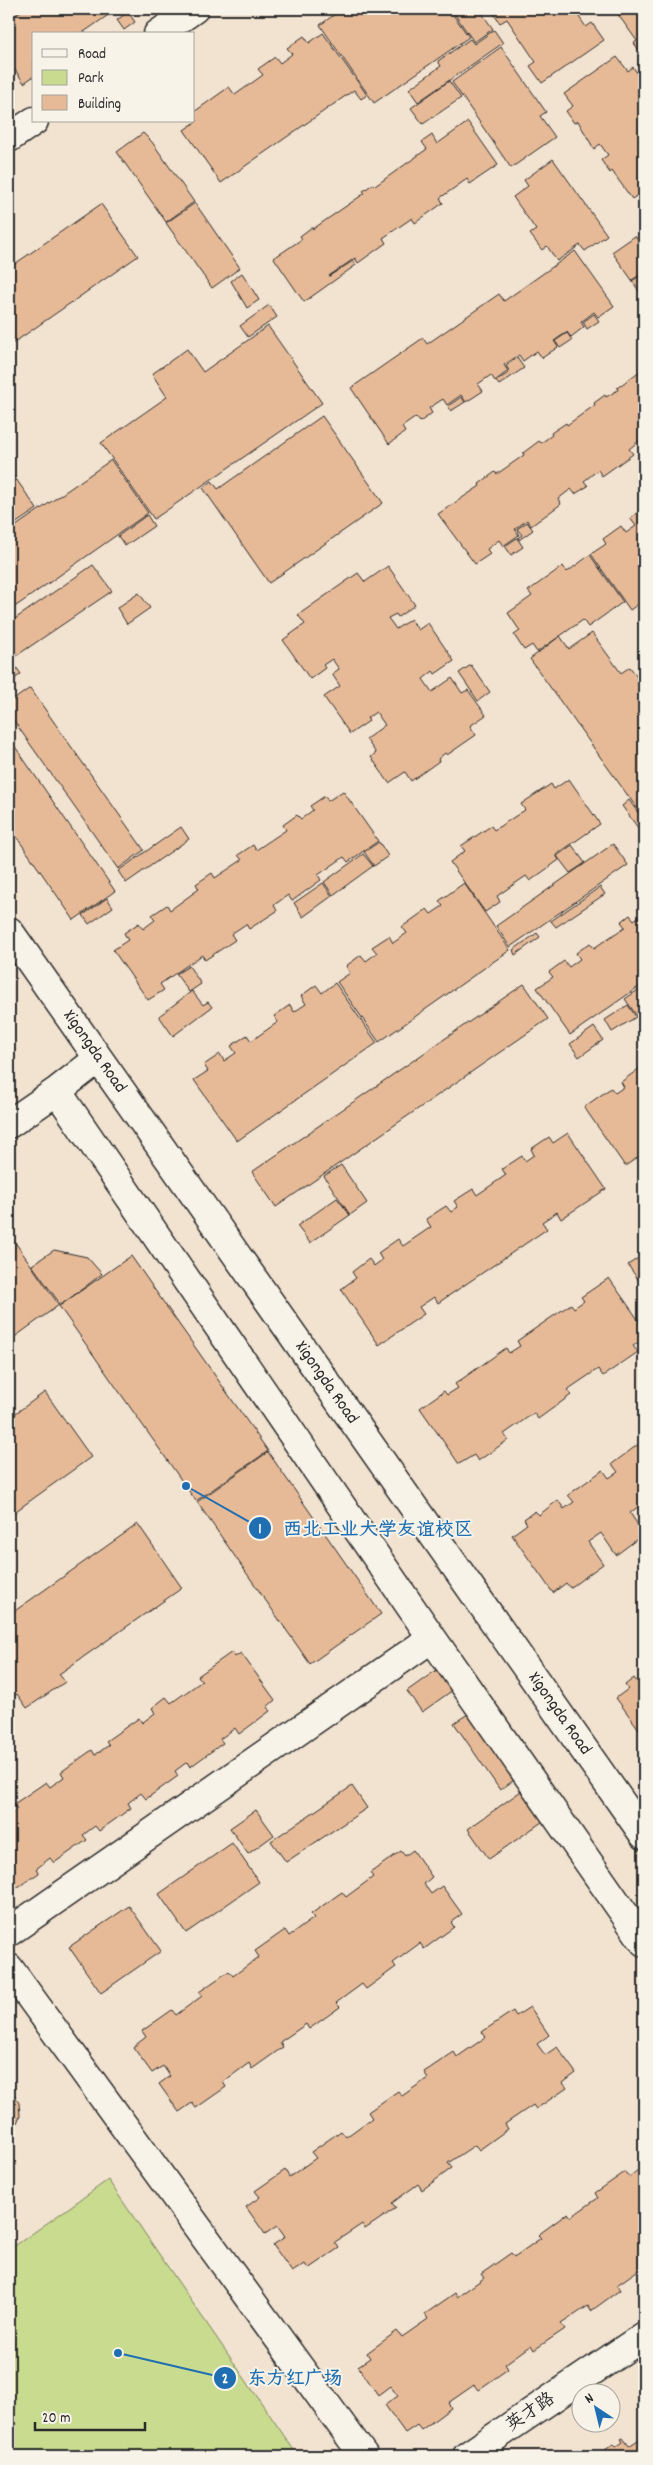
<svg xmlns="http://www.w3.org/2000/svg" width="653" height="2465" viewBox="0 0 653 2465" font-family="Dekko,'LXGW WenKai TC',sans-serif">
	<rect width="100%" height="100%" fill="#f2e2d0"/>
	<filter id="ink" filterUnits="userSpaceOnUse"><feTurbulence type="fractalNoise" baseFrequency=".02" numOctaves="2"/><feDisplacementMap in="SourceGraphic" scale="10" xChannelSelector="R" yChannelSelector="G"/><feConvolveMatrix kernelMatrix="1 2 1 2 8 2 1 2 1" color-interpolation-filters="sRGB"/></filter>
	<g filter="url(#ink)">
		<path fill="#c8db8f" stroke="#7a835d" d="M108,2180L298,2456H9V2250Z"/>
		<path fill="#e7ba97" stroke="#2b2b2b" d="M11,9L15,15L24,9H117L81,34H34V76L24,83L9,61V11Z
			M342,9H449L469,37L374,103L320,25Z
			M451,9H479L493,29L474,42Z
			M490,9H581L584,13L579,17L586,27L592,23L604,40L542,83L530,66L536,62L507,19L500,23Z
			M614,9H644V58L634,43L637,41Z
			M128,12L135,22L124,30L117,20Z
			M494,30L503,43L418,102L409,89L441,66L438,61L470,39L474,44Z
			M323,33L367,95L361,99L354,90L221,183L184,130L197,121L194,112L229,87L235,95L263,75L258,69L275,57L280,63L292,54L287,48L304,36L309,43Z
			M501,47L546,112L540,116L555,137L511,168L452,82Z
			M617,57L628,71L633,67L644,83V207L636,196L632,199L612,171L610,173L601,160L608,155L600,144L594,149L578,121L574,123L566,111L573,106L564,94Z
			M449,81L461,98L423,124L411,108Z
			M468,122L498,165L470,184L467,179L440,198L443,203L415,223L412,218L383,238L386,243L358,263L355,258L329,276L353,261L356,265L304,302L274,258L302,239L300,236L312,227L313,229L365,193L363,191L373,184L375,186L427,149L422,142L432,135L437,144Z
			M143,133L152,142L194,202L166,222L117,152Z
			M553,159L607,235L585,251L580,245L557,261L547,246L542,250L530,234L536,230L513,197L528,186L524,180Z
			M195,203L240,268L212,288L166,223Z
			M101,204L138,256L9,346V268Z
			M635,236L644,249V272L632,280L612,252Z
			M575,251L614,306L598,317L594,312L581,322L584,327L571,337L567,332L554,341L558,347L542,358L537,351L523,361L519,355L504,365L508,371L495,381L491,375L478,384L483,391L466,402L461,395L447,405L443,399L429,408L432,413L420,422L416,417L402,427L405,432L389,444L351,388L423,338L427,344L499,294L504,301Z
			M242,273L259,300L247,308L231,281Z
			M644,273V298L632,281Z
			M269,305L277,317L248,337L240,326Z
			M594,314L599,321L587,329L583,322Z
			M268,326L322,403L154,519L101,443L167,397L152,374L187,349L203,372Z
			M567,333L572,340L560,348L555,341Z
			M517,358L524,368L499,385L496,381L510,372L506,366Z
			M644,368V437L629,449L633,454L602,476L598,470L584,481L588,486L575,494L571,489L558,499L561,504L531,526L527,520L515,529L519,535L503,546L499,540L487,549L490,554L475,564L438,514L480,486L479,484L495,472L497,474L524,455L523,453L539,441L541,443L552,435L551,433L566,423L567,425L595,405L594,403L605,395L606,397L618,390L617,388Z
			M461,397L465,402L451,411L448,406Z
			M322,416L383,503L269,583L203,488L212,481L218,489Z
			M111,460L148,513L9,611V531Z
			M9,469L37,509L9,528Z
			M644,508V600L630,610L591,554L606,544L603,539L621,526L626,533L636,526L630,518Z
			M147,515L154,526L125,546L118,536Z
			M527,522L533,530L519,540L518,538L522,535L517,529Z
			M517,538L523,547L511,555L505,546Z
			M590,555L623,602L588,627L583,620L537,652L532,645L524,650L514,635L520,631L508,613L532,596L528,591L563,566L567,572Z
			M93,565L112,591L13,658L9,652V623Z
			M388,566L415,605L398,617L396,614L388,618L396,629L411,619L418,630L428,623L454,661L435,674L433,671L423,679L432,692L452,678L462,693L468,690L486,715L470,726L476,735L447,755L445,753L438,759L439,761L411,781L405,772L389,783L371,757L376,753L366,739L385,725L376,712L367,718L369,721L350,734L324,697L340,686L332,674L339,669L332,659L323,665L325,668L310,679L283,640L305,624L298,615L358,573L365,582Z
			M139,593L150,608L127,624L117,608Z
			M592,633L621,673L630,667L644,687V818L530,659L560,636L569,649Z
			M9,657L21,674L9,683Z
			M471,665L490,692L478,701L459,673Z
			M30,688L144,850L118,869L9,714V703Z
			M9,738L115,891L74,920L9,826Z
			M569,779L600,824L556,855L559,860L530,881L526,876L497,896L500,902L485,912L450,862L465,851L461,846L491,826L494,830L525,810L521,804L551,784L554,789Z
			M343,791L378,841L348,862L344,857L318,875L321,880L292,901L288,895L274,905L277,911L249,929L246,924L231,934L235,940L205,960L202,955L160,984L164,990L148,1000L113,950L128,940L124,933L139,923L143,929L155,920L152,915L167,905L170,910L199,889L196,884L212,873L215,878L242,860L238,855L253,845L256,850L286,830L283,825L297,815L301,819L313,810L310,806L325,796L328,801Z
			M629,800L644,821V836L622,806Z
			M181,827L189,839L126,883L118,871Z
			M379,842L388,856L374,866L364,852Z
			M613,844L628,865L510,947L496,926Z
			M572,845L585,863L570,873L557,856Z
			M363,854L373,866L333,895L324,882Z
			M323,883L332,896L303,917L294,903Z
			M464,883L510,950L379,1042L337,982L350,973L346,966L361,955L366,961L377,953L372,947L389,936L393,943L407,933L402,927L427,909L431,914L443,906L439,901Z
			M600,887L605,894L556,927L551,921Z
			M107,898L113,907L89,924L83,915Z
			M644,905V983L570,1035L537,988L553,977L549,972L564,961L569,967L580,959L576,953L590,943L594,948L625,927L621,922L630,915L634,920L644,913L641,908Z
			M537,933L540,937L515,955L513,950Z
			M189,966L201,984L189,992L176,974Z
			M335,983L377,1043L237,1141L194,1080L208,1071L204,1065L220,1054L224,1061L236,1053L231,1046L247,1035L251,1041L278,1022L274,1016L290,1005L294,1012L306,1004L301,996L316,985L322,993Z
			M524,984L548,1019L276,1207L252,1172Z
			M644,986V1011L637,1016L625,999Z
			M192,991L203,1005L208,1002L212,1007L173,1036L159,1016Z
			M628,1005L636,1017L612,1032L605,1020Z
			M594,1027L603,1040L579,1057L570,1044Z
			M644,1065V1162L640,1156L625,1166L584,1107L611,1088L615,1093L624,1087L621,1082Z
			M568,1133L606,1189L561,1219L557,1212L542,1222L547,1229L438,1303L434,1297L419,1307L424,1314L379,1345L341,1289L356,1278L352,1272L369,1259L374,1266L382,1260L378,1253L398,1239L403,1246L431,1227L426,1219L446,1206L451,1212L458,1207L454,1201L473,1189L477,1195L506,1175L502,1169L522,1156L525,1161L534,1155L531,1149L549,1137L553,1143Z
			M341,1165L367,1203L350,1215L324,1176Z
			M337,1198L350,1215L310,1243L297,1226Z
			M12,1238L59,1305L9,1341V1241Z
			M54,1250L87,1257L102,1274L61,1305L32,1265Z
			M644,1254V1288L628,1265Z
			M131,1256L268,1451L196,1501L59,1306Z
			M609,1278L644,1328V1338L633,1346L638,1352L603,1376L598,1369L567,1390L571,1395L538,1419L534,1413L504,1434L508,1440L478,1461L474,1455L459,1464L420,1408L444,1391L447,1395L458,1388L455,1384L506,1348L509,1353L520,1346L517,1341L571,1304L574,1308L584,1301L581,1297Z
			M45,1392L91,1457L9,1516V1418Z
			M644,1440V1504L643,1503L630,1513L644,1534L616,1555L601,1533L588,1542L603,1564L570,1588L566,1583L553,1593L512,1535L527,1524L524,1519L535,1511L539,1515L558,1500L564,1509L574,1502L568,1495L603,1470L609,1478L618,1472L612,1464Z
			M268,1452L381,1614L310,1664L197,1502Z
			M138,1524L182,1588L59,1674L65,1682L27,1708L17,1694L9,1700V1615Z
			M232,1652L235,1657L241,1653L275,1700L267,1707L270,1711L239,1734L235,1728L220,1739L223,1743L190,1767L187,1762L175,1771L178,1776L146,1799L141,1793L128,1803L131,1808L99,1831L95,1826L83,1835L87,1840L54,1863L50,1858L36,1869L39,1873L9,1893V1815L17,1809L14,1804L46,1782L50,1787L64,1777L61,1772L92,1750L95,1755L109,1745L106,1741L139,1718L142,1723L155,1713L152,1708L166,1697L171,1703L202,1681L198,1676Z
			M452,1659L467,1680L422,1712L407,1691Z
			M644,1677V1736L616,1698L628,1689L625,1685L634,1678L637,1682Z
			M474,1710L520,1776L500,1790L454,1723Z
			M535,1781L556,1812L489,1859L468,1829Z
			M352,1786L367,1808L286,1862L271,1841Z
			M256,1810L274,1835L248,1854L230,1828Z
			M232,1843L259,1882L186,1933L159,1894Z
			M413,1850L432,1877L424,1884L431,1894L442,1886L462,1914L451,1922L454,1927L424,1949L420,1943L393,1963L396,1967L366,1989L362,1984L336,2003L340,2007L309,2029L306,2024L280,2042L283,2047L252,2069L249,2063L223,2082L226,2087L196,2108L192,2103L179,2112L159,2084L170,2076L163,2066L152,2073L133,2047L146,2037L142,2031L172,2010L176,2015L202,1996L199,1992L229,1971L233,1976L259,1957L255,1951L285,1930L289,1936L314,1918L311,1914L342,1892L346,1897L373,1877L370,1873L401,1851L405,1856Z
			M129,1906L161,1951L101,1993L69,1947Z
			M530,2007L549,2035L537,2044L545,2055L557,2047L576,2073L563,2083L567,2088L536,2109L533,2105L505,2124L508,2129L479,2150L475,2145L448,2163L452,2168L422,2190L418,2184L392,2203L396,2208L365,2229L362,2224L335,2242L339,2248L308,2269L305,2264L292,2272L273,2245L285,2237L277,2226L265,2234L246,2207L260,2197L255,2191L285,2170L289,2177L316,2158L311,2152L341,2131L346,2137L372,2118L368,2112L398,2091L402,2096L428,2078L424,2072L454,2052L457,2057L486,2037L482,2032L513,2011L516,2016Z
			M9,2085L19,2103L20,2116L16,2125L9,2130Z
			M642,2167L644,2170V2266L617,2285L620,2290L591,2311L588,2306L561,2324L565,2329L534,2350L531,2345L505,2364L508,2369L478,2390L474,2385L448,2403L451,2408L421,2430L417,2425L405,2433L385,2405L398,2396L390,2386L378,2395L358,2366L370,2358L367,2353L397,2331L402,2337L428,2319L425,2314L455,2293L457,2297L484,2278L481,2274L511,2253L514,2257L541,2238L538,2235L568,2213L571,2217L598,2198L595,2193L625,2172L629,2177Z
			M644,2431V2456H609L605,2450L614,2444L616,2447L623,2442L621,2439L623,2438L629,2446L641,2438L639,2435Z"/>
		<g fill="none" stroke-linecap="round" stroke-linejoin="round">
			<defs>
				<path id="minor" d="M57,1091L432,1638L644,1942
					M9,1124L57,1091L98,1059
					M9,1932L432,1638
					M9,1968L364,2456
					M467,2456L644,2336"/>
				<path id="tertiary" d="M158,34L194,9
					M9,138L34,121
					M9,931L644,1835"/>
			</defs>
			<use href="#minor" stroke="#2b2b2b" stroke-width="31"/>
			<use href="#tertiary" stroke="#2b2b2b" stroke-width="31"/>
			<use href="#minor" stroke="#f7f3e8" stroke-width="28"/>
			<use href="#tertiary" stroke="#f7f3e8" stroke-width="28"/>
		</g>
	</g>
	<g text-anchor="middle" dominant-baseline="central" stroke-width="4" stroke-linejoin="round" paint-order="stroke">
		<g font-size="18" fill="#2b2b2b" stroke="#f7f3e8">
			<text transform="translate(94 1052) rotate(55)">Xigongda Road</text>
			<text transform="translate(326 1383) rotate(55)">Xigongda Road</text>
			<text transform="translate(559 1714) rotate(55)">Xigongda Road</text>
			<text transform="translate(531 2413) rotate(-34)">英才路</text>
		</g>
	</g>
	<path fill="none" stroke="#1f6fb2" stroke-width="2" d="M186 1486L260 1528M118 2353L225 2378"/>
	<g fill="#1f6fb2" stroke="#f7f3e8" stroke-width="2">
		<circle cx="186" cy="1486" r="5"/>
		<circle cx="118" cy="2353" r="5"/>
		<circle cx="260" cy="1528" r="12"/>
		<circle cx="225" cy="2378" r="12"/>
	</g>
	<g font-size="15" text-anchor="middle" font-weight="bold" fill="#fff">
		<text x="260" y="1533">1</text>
		<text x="225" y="2383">2</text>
	</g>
	<g font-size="19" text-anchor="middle" font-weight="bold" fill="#1f6fb2" stroke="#f7f3e8" stroke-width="4" stroke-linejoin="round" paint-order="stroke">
		<text x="378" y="1535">西北工业大学友谊校区</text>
		<text x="295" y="2384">东方红广场</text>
	</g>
	<rect width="653" height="2465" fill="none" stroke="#f7f3e8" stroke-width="30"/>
	<rect x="15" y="15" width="623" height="2435" fill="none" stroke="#2b2b2b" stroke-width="2" filter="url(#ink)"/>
	<rect x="32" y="32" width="162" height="90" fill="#f7f3e8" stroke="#a5a39c"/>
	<rect x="42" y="49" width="25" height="8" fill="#f7f3e8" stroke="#a5a39c"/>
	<text x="78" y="58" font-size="15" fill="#2b2b2b">Road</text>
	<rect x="42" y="70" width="25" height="15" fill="#c8db8f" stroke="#a5a39c"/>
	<text x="78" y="82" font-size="15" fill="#2b2b2b">Park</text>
	<rect x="42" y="95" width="25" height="15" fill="#e7ba97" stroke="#a5a39c"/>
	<text x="78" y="108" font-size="15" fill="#2b2b2b">Building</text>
	<g transform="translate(596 2408) rotate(325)"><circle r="24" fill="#f7f3e8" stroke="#a5a39c"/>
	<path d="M0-4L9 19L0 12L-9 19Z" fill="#1f6fb2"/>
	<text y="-8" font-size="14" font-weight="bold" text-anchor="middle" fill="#2b2b2b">N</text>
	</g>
	<path d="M35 2422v8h110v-8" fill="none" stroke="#2b2b2b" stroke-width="2.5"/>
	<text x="42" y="2422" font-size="15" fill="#2b2b2b" stroke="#f7f3e8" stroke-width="4" paint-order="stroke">20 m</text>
</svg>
